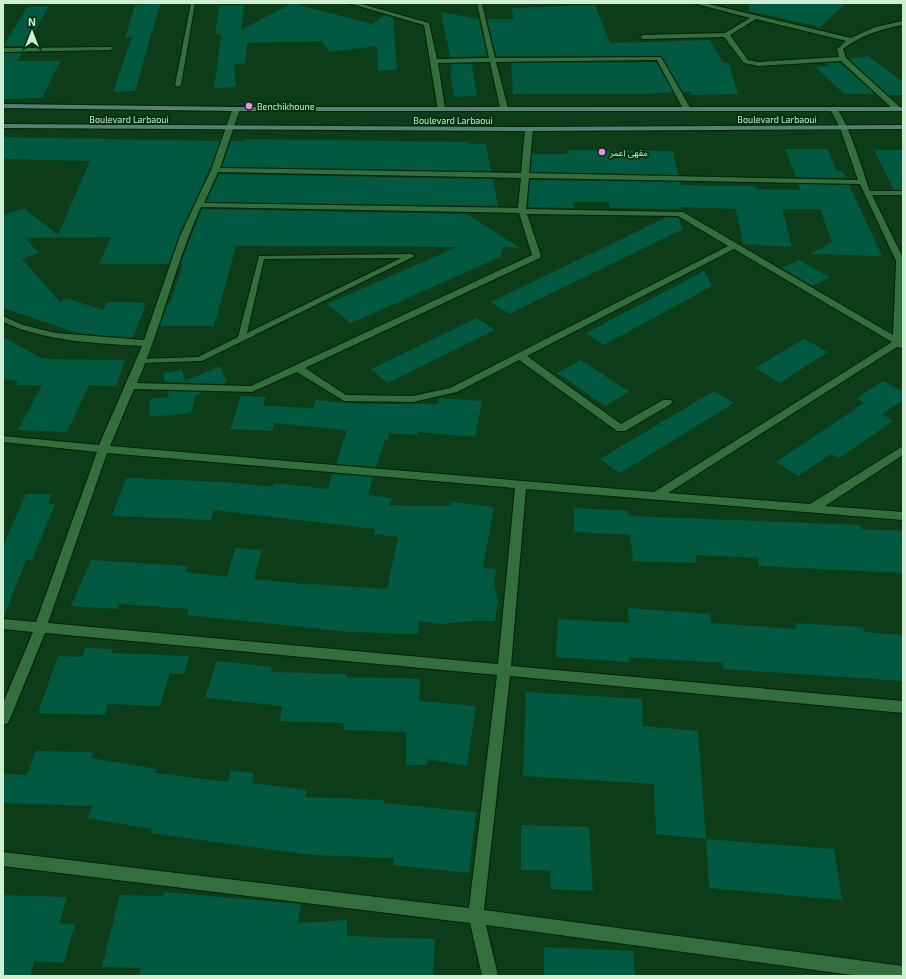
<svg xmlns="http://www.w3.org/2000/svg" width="906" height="979" font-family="'Exo 2','Noto Sans Arabic',sans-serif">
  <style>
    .building { fill: #025941 }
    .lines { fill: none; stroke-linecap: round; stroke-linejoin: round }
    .service-casing { stroke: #022007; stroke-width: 2 }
    .minor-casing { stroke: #022007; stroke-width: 2 }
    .secondary-casing { stroke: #022007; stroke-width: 2 }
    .service { fill: #336e3d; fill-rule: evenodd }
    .minor { fill: #336e3d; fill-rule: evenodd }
    .secondary { fill: #518274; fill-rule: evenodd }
    .poi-dot { fill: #f38af2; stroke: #01310d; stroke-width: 1.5 }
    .labels { text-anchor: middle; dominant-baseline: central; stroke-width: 4; stroke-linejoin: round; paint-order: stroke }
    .far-poi-label { font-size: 9px; fill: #d0eed2; stroke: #01310d; text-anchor: start }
    .far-street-label { font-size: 9px; fill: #d0eed2; stroke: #01310d }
  </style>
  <rect width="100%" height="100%" fill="#0d3c18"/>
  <g class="building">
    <path d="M292 3 372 24 385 15 393 18 397 70 378 71 377 46 329 52 322 41 247 43 245 63 234 65 236 87 214 88 220 44H216L220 42 221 34H215L219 6 244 5 241 30Z"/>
    <path d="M749 3H846L820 27 749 11Z"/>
    <path d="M160 4 135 91 113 92 132 37 125 38 135 5Z"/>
    <path d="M595 5 610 43 710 40 723 63H729L738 94 691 95 690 91 683 92 661 56H496L487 19H514L511 8Z"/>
    <path d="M49 6 26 46H3L27 7Z"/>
    <path d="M441 12 479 19 487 56 450 57Z"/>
    <path d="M3 53H22L17 61H60L42 98 3 99Z"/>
    <path d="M868 56 903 82V95H888L849 59Z"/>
    <path d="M656 62 673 92 644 94H513L511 63Z"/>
    <path d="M826 63H840L875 94H844L815 67 829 66Z"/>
    <path d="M451 64H472L477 96 454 97 450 70H452Z"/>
    <path d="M3 137 220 141 210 169 179 235 169 264H99L111 237 25 238 39 253 22 259 60 302 66 298 103 310 107 302 146 303 133 338 77 333 3 308V214L4 215 24 208 58 235 90 161 3 159Z"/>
    <path d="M245 139 468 142V144H486L491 171 222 167 231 141H245Z"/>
    <path d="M785 149H827L837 171H842L846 178 796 177Z"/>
    <path d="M567 150 673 151 678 175 531 172 532 154H567Z"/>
    <path d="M874 150H903V190H894Z"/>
    <path d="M219 174 493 179 498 206 206 202Z"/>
    <path d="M530 180 680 182 681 185 756 186 757 189 800 190 798 184 849 185 882 256 810 254 832 242 820 209H782L792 247 743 244 736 209 679 207 680 209 610 208 609 202H573L574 208 528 207Z"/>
    <path d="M202 209 467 214 520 248 503 247 500 257 351 323 327 304 457 247 236 246 214 326H160L168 303H170L183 264H180Z"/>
    <path d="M667 217 678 218 683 229 509 314 491 302Z"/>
    <path d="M799 260 815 269 830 277 813 286 782 268Z"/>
    <path d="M704 271 712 286 604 345 586 333Z"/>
    <path d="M477 318 495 330 388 383 371 369Z"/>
    <path d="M3 337 43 359 125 360 116 386 89 385 67 432 18 430 42 385H16L18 381 3 379Z"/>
    <path d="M804 339 828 352 780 383 755 368Z"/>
    <path d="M581 360 629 392 605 406 557 373Z"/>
    <path d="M220 366 227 382 222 384 165 382 163 373 182 370 185 381Z"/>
    <path d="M883 381 903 392V400L882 414 893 421 839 458 831 454 798 476 776 462 864 403 857 398Z"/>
    <path d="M167 391 203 392 195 396 191 413 149 417 150 399 169 397Z"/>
    <path d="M714 391 734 403 620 473 600 459Z"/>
    <path d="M241 396 266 397 263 406 313 408 316 400 359 404H438L439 398 482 401 475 437 418 432 417 435 389 433 388 440H385L376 467 336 464 347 430 274 423 272 431 230 429Z"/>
    <path d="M332 474 373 477 368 495 392 498 389 505 451 506 452 502 494 507 483 568 496 569 494 582 498 601 495 621H470L442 624 419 621 418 634 350 632 187 615 189 609 119 604 117 609 71 606 91 560 187 566 185 572 227 577 235 548 262 550 254 579 314 585V584L387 589 398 537 374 534 375 529 214 510 211 520 112 516 126 478 226 482 272 487 274 483 328 489Z"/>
    <path d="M26 494H51L48 504H55L32 560H26L4 616 3 546Z"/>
    <path d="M574 508 628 511 629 516 860 525 861 529 903 531V573L759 566 758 558 695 555 697 563 633 561 630 535 574 532Z"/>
    <path d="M628 608 710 614 711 623 796 629 795 623 863 627 864 632 903 635V681L723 669V663L629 657V662L556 657 558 619 629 623Z"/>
    <path d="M85 648 113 649 112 653 189 656 184 674 170 673 160 706 108 704 105 715 38 713 58 656 82 657Z"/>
    <path d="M217 661 272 667 271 672 346 674V677L420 679 419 701 476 706 467 766 427 759V765H406V732L343 730 344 723 280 721 282 706 205 698Z"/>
    <path d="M526 692 642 699 643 726 698 731 706 839 656 834 654 784 523 776Z"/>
    <path d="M36 751 93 752 91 758 157 769 155 773 228 782 231 771 254 773 252 783 307 790 305 797 384 800 383 803 476 812 469 873 393 865 394 858 311 855 150 833 152 829 87 818 93 806 3 803V774L27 775Z"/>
    <path d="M521 825 589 827 593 891 551 889 550 871 521 870Z"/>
    <path d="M706 839 834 849 842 900 709 888Z"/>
    <path d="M164 892 301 904 298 923 347 920V936L435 939 433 976H139L141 968 102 967 120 895 163 896Z"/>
    <path d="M3 895 67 897 59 923 75 924 64 963 34 961 30 976H3Z"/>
    <path d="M544 947 633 951 635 976H544Z"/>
  </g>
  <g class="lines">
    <defs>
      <g id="service">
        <path d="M191 3H195L181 85 178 87 175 85Z"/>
        <path d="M112 47 113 48 110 50 3 52V48Z"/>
        <path d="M411 254 415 256 413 257 202 361 142 363 138 361 142 359 198 357 238 337 259 256ZM401 258 247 333 264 259Z"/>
      </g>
      <g id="minor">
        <path d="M348 3H358L429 23 437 59 489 58 477 3 482 4 495 58 661 57 691 109 687 111 683 109 657 60 496 62 508 108 504 110 500 108 490 62 438 63 445 108 438 110 424 25Z"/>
        <path d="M693 3H704L851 38 875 27 903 21V25C881 29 861 35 843 49L846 58 902 109 895 111 841 61 758 66 744 63 724 37 643 39 640 37 643 35 725 33 750 18ZM756 19 846 41 837 49 839 57 758 62 748 60 730 35Z"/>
        <path d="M233 107 240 109 220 168 521 173 525 129 529 127 533 129 529 173 858 180 840 128 830 109 834 107C845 111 865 177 870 191H903V195H872L903 258V348L897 347 668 493 810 504 903 446V455L825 506 903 512V520L526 489 511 666 903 701V713L510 676 484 910 903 966V976H859L486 925 498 976H482L470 923 3 866V852L469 908 497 675 45 633 10 719 8 723 3 725V703L33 632 3 629V619L36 622 97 452 3 442V436L99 445 142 346C95 343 48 342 3 322V316L23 325 56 333 144 340 180 236 211 170ZM218 172 521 178 518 208 204 203ZM529 178 860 184 896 261 893 335 683 212 526 209ZM201 207 519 213 532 255 251 386 137 383C162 326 175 264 201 207ZM527 214 678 216 728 246 450 388 413 396 346 395 305 368 540 258 541 256ZM734 249 892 342 654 492 110 446 134 389 252 392 297 372 344 401 413 402 457 392 519 360 617 431H625L671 404 672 402 671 400H663L621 424 527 356ZM107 453 515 488 498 664 48 623Z"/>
      </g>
      <g id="secondary">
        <path d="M3 104 236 107H903V111H236L3 108Z"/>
        <path d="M3 124 529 127 903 125V129L529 131 3 128Z"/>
      </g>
    </defs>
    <use href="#service" class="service-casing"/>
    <use href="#minor" class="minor-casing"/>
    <use href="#secondary" class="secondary-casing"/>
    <use href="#service" class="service"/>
    <use href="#minor" class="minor"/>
    <use href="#secondary" class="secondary"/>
  </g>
  <g class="poi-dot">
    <circle cx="249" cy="106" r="4"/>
    <circle cx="602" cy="152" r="4"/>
  </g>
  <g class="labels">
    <g class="far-poi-label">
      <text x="257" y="106">Benchikhoune</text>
      <text x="610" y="152">مقهى اعمر</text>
    </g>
    <g class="far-street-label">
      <text x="129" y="119">Boulevard Larbaoui</text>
      <text x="777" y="119">Boulevard Larbaoui</text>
      <text x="453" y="120">Boulevard Larbaoui</text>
    </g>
  </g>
  <rect width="906" height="979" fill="none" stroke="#d0eed2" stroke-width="8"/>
  <g transform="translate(32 32)" stroke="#01310d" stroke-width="3" paint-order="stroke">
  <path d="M0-3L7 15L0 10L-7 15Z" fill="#d0eed2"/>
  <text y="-6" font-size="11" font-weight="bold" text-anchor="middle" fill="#d0eed2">N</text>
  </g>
</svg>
